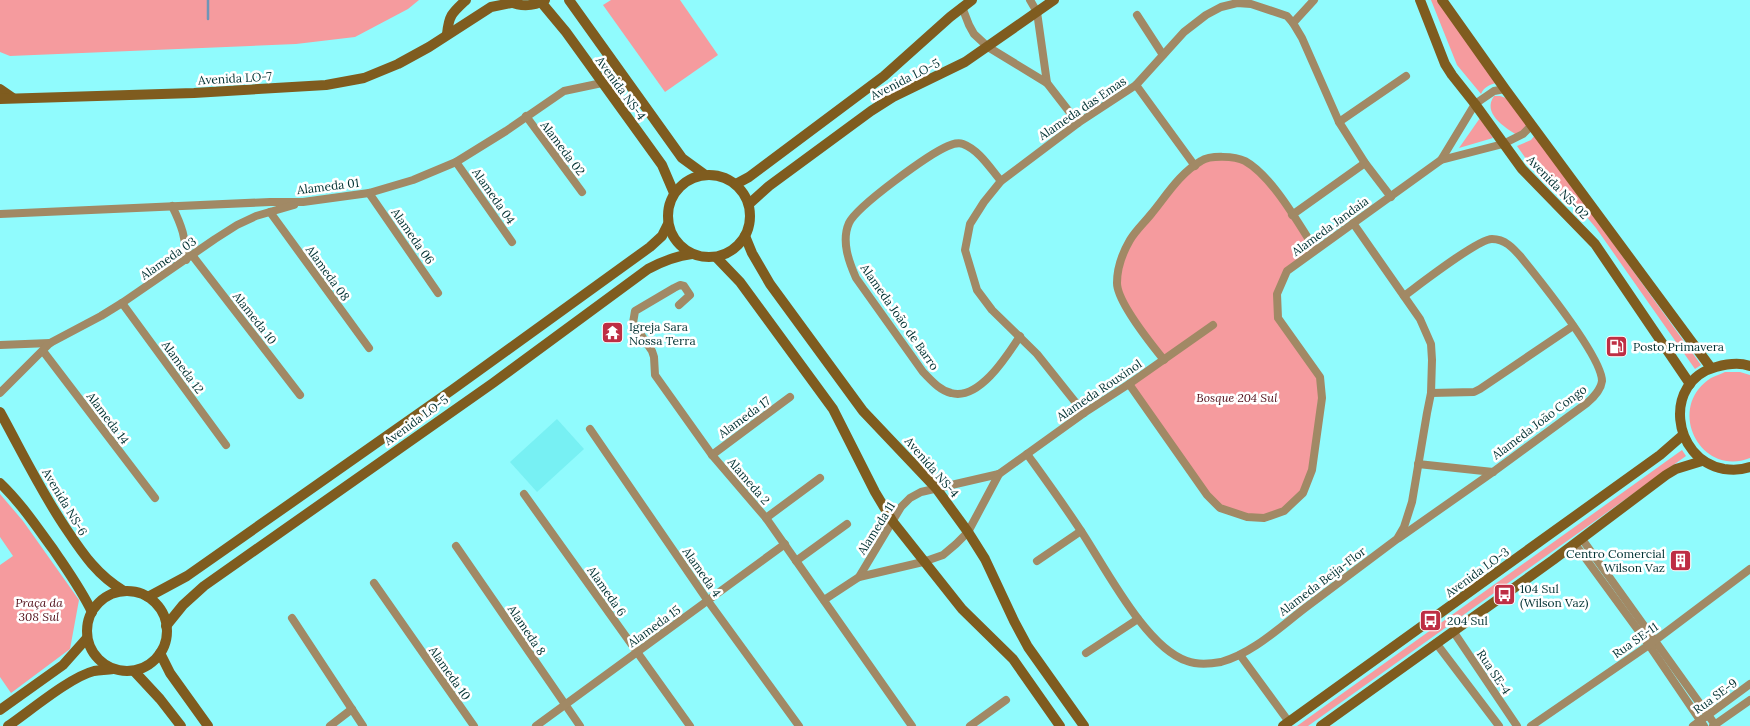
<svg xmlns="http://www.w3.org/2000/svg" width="1750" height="726" font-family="Lora,serif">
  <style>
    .built { fill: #77f0f3 }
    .green { fill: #f59b9e }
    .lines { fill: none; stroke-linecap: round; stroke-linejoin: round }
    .stream { stroke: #6f95b7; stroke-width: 2.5 }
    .street { stroke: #a18965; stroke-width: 8 }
    .secondary { stroke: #7f5c1f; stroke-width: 10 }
    .labels { text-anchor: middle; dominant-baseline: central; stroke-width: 5; stroke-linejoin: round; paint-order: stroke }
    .street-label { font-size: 12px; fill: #003132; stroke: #fff }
    .poi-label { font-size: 12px; fill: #003132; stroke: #fff; text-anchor: start }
    .park-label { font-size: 12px; font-style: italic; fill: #52101a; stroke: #fff }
  </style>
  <rect width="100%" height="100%" fill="#90fbfd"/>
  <path class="built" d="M557 419 584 449 537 492 510 462Z"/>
  <g class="green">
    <path d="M0 0H419L408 9 355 37 296 44 10 56 0 52Z"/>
    <path d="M611 0H680L718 55 665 92 603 5Z"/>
    <path d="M1431 0H1439L1496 83C1489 85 1484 87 1481 94L1457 65Z"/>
    <path d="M1494 96H1500L1506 98 1526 124 1525 131 1517 135C1504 127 1482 113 1494 96Z"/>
    <path d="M1480 118 1493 138 1459 148Z"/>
    <path d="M1535 135 1701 365 1695 369 1596 228 1580 209 1558 193 1536 173 1517 146 1531 140Z"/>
    <path d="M1202 160H1244L1261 174 1315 249 1287 271 1277 294 1278 318 1320 377 1312 470 1303 493 1284 511 1264 518 1220 508 1129 384 1163 360 1146 338 1117 285 1130 239 1182 176Z"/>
    <path d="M1725 372H1740L1750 375V458C1700 478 1665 407 1711 378 1715 376 1721 374 1725 372Z"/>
    <path d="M1682 450 1686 456 1308 726H1297Z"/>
    <path d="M0 494 23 521 79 600 70 649 11 693 0 677V565L13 556 0 537Z"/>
  </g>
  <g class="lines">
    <path class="stream" d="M208 0V19"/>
    <g class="street">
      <path d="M1030 0 1037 12 1047 83"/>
      <path d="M962 7 969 25 974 34 988 47 1047 83 1078 123"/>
      <path d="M1137 15 1163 55"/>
      <path d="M1293 23 1314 0"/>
      <path d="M1136 85 1195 166"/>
      <path d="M526 116 582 192"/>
      <path d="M1339 122 1406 76"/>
      <path d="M1441 160 1475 104 1494 91 1505 89"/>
      <path d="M456 162 512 242"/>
      <path d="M1001 181C990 168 979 150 963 144 958 142 953 144 948 146 929 154 857 206 849 223 841 241 849 262 856 278L923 372C931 380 939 390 951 393 979 401 1007 356 1020 336"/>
      <path d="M369 193 438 293"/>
      <path d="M172 206C181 224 187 240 186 260"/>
      <path d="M270 212 369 348"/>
      <path d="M0 214 270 202H303L369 193 413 180 456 162 506 131 564 91 602 83"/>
      <path d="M1292 215 1365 163"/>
      <path d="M192 255 300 395"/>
      <path d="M122 303 226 445"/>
      <path d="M679 305 690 295 684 286 680 285 674 288 635 311 633 323 652 351 654 357 655 375 712 455 766 518 912 726"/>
      <path d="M0 345 50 343"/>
      <path d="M43 351 155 498"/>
      <path d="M1164 360C1151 344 1117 302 1117 283 1117 268 1123 252 1130 240 1136 230 1145 222 1152 213 1166 196 1180 173 1201 161 1210 155 1235 156 1245 161 1272 176 1298 223 1315 249"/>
      <path d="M1129 384 1207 495 1220 508 1247 517 1264 518 1284 511 1303 493 1312 470 1322 398 1320 377 1278 318 1277 294 1287 271 1441 160 1503 144 1523 134 1532 125"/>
      <path d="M0 393 50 343 101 316 122 303 215 239 237 225 256 216 294 205"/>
      <path d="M1431 393 1474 392 1480 389 1573 326"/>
      <path d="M1084 413 1037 354 992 310 977 290 965 250 970 224 984 202 1001 181 1078 123 1136 85 1184 32 1206 15 1221 7 1237 3 1251 4 1287 16 1293 23 1302 38 1339 122 1365 163 1391 197"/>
      <path d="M590 429 708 601 799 726"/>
      <path d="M1027 454C1045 479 1064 505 1081 531 1105 567 1146 648 1187 661 1197 665 1210 664 1221 662 1254 653 1282 625 1309 605 1338 583 1368 561 1397 539L1404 527 1412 502 1427 413 1431 393 1432 360 1431 344 1420 319 1353 223"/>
      <path d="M712 455 790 397"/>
      <path d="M1418 464 1493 472"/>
      <path d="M524 494 690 726"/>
      <path d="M766 518 820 478"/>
      <path d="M1399 538 1493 472 1587 403C1593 398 1601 389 1602 381 1602 357 1538 278 1521 257 1513 248 1505 239 1492 239 1478 239 1419 285 1404 296"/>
      <path d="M1582 539 1716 726"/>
      <path d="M1575 544 1649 645 1704 726"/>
      <path d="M456 546 580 726"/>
      <path d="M796 561 847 524"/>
      <path d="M1037 561 1081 531"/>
      <path d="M859 577 901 507 910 498 921 492 999 474 1084 413 1129 384 1213 325"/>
      <path d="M374 583 474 726"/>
      <path d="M824 600 859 577 923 562 943 555 956 544 968 532 999 474"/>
      <path d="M292 618 363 726"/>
      <path d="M1453 631 1517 726"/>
      <path d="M1436 643 1499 726"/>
      <path d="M1086 653 1138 619"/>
      <path d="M1240 655 1289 722"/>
      <path d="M330 726 352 709"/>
      <path d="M536 726 785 544"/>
      <path d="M970 726 1006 700"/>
      <path d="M1531 726 1649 645 1750 569"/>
      <path d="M1693 726 1750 684"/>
      <path d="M1713 726 1750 700"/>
    </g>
    <g class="secondary">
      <path d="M507 0C518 7 533 7 545 0"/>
      <path d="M569 0 682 158 704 174"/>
      <path d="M1420 0 1445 64 1452 75 1475 104 1522 169 1595 244 1690 384"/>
      <path d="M1442 0 1505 89 1711 368"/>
      <path d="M541 2 566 32 662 165 674 193"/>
      <path d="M447 34C449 15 452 13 466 0"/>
      <path d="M0 89 13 98"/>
      <path d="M0 99 194 93 326 85 364 78 398 64 429 47 491 7 511 3"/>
      <circle cx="709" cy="216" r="41"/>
      <path d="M736 184 749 177 884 76 950 17 972 0"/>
      <path d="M749 204 769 186 871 111 893 97 965 62 1054 0"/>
      <path d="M745 236 752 253 770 284 863 411 936 488 968 532 985 559 1014 621 1028 647 1084 726"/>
      <path d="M716 257 740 282 833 409 875 492 893 522 962 609 1013 659 1060 726"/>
      <path d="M1750 366C1739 362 1727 364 1716 367 1663 381 1671 459 1724 469 1732 470 1742 470 1750 467"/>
      <path d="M0 412C22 452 41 492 67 530 83 554 98 576 124 591"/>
      <path d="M0 483C21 503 36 526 53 549 67 570 81 589 92 612"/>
      <circle cx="127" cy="631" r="40"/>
      <path d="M148 597 187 576 452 390 650 247 662 236 668 224"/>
      <path d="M166 626 183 605 204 586 493 383 648 269C663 261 675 256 692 254"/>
      <path d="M160 653 170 673 208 726"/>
      <path d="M134 671 160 699 181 726"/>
      <path d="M0 710 63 665 87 638"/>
      <path d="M8 726C30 711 70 677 94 671 100 670 107 670 113 669"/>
      <path d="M1283 726 1660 455 1683 435"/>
      <path d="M1321 726 1553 560 1666 475 1676 469 1702 461"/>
    </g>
  </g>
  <defs>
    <symbol id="temple-square" viewBox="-11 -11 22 22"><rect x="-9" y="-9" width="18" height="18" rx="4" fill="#be2e44" stroke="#fff"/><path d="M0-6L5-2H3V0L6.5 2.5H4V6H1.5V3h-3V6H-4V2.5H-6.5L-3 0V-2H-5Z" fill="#fff"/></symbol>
    <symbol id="fuel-square" viewBox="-11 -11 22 22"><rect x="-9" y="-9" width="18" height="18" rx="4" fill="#be2e44" stroke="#fff"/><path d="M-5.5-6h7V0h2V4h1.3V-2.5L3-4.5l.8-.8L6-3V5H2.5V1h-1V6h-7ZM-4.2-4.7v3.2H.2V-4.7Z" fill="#fff"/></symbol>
    <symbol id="building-square" viewBox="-11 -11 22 22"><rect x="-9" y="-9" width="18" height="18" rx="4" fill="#be2e44" stroke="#fff"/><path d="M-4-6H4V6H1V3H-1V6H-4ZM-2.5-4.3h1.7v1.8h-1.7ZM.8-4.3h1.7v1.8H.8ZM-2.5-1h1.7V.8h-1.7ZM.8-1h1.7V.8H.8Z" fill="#fff"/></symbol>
    <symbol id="bus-square" viewBox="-11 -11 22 22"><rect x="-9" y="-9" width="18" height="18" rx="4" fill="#be2e44" stroke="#fff"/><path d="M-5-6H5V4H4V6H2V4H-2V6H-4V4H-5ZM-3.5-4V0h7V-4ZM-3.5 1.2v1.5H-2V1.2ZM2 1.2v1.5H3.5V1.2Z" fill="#fff"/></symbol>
  </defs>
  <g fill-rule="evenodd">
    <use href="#temple-square" x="600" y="320" width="25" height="25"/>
    <use href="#fuel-square" x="1604" y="334" width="25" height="25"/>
    <use href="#building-square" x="1668" y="548" width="25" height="25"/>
    <use href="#bus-square" x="1492" y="582" width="25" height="25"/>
    <use href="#bus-square" x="1418" y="608" width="25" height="25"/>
  </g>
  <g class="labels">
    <g class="street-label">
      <text transform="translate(235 78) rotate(-3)">Avenida LO-7</text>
      <text transform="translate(905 79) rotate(-27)">Avenida LO-5</text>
      <text transform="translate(621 88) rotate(54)">Avenida NS-4</text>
      <text transform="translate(1082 108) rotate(-34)">Alameda das Emas</text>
      <text transform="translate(563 148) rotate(53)">Alameda 02</text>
      <text transform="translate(328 186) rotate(-7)">Alameda 01</text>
      <text transform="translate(1558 187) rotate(46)">Avenida NS-02</text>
      <text transform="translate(494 196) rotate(55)">Alameda 04</text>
      <text transform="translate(1330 226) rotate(-36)">Alameda Jandaia</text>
      <text transform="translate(413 236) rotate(55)">Alameda 06</text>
      <text transform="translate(168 258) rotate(-35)">Alameda 03</text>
      <text transform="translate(328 273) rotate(54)">Alameda 08</text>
      <text transform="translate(900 317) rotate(55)">Alameda João de Barro</text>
      <text transform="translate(255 318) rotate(52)">Alameda 10</text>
      <text transform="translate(183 367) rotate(54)">Alameda 12</text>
      <text transform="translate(1099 390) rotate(-34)">Alameda Rouxinol</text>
      <text transform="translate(744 417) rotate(-36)">Alameda 17</text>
      <text transform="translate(108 418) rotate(53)">Alameda 14</text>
      <text transform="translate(416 420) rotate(-36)">Avenida LO-5</text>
      <text transform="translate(1539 422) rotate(-37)">Alameda João Congo</text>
      <text transform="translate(932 467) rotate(49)">Avenida NS-4</text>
      <text transform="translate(749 481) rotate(49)">Alameda 2</text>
      <text transform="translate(65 502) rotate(59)">Avenida NS-6</text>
      <text transform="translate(876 528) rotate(-58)">Alameda 11</text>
      <text transform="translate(702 572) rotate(55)">Alameda 4</text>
      <text transform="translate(1477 572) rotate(-36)">Avenida LO-3</text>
      <text transform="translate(1322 581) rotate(-37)">Alameda Beija-Flor</text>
      <text transform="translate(607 591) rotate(55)">Alameda 6</text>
      <text transform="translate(654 626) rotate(-36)">Alameda 15</text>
      <text transform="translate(527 630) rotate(56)">Alameda 8</text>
      <text transform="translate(1635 640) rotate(-35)">Rua SE-11</text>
      <text transform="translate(1494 672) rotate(56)">Rua SE-4</text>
      <text transform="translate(450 673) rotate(55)">Alameda 10</text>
      <text transform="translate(1715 696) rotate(-36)">Rua SE-9</text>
    </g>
    <g class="poi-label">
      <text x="629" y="326">Igreja Sara<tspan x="629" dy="14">Nossa Terra</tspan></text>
      <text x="1633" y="346">Posto Primavera</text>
      <text x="1665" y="553" text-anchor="end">Centro Comercial<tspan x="1665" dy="14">Wilson Vaz</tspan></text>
      <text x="1520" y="588">104 Sul<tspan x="1520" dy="14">(Wilson Vaz)</tspan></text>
      <text x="1447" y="620">204 Sul</text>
    </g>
    <g class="park-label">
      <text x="1237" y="397">Bosque 204 Sul</text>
      <text x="39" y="602">Praça da<tspan x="39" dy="14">308 Sul</tspan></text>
    </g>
  </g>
</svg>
